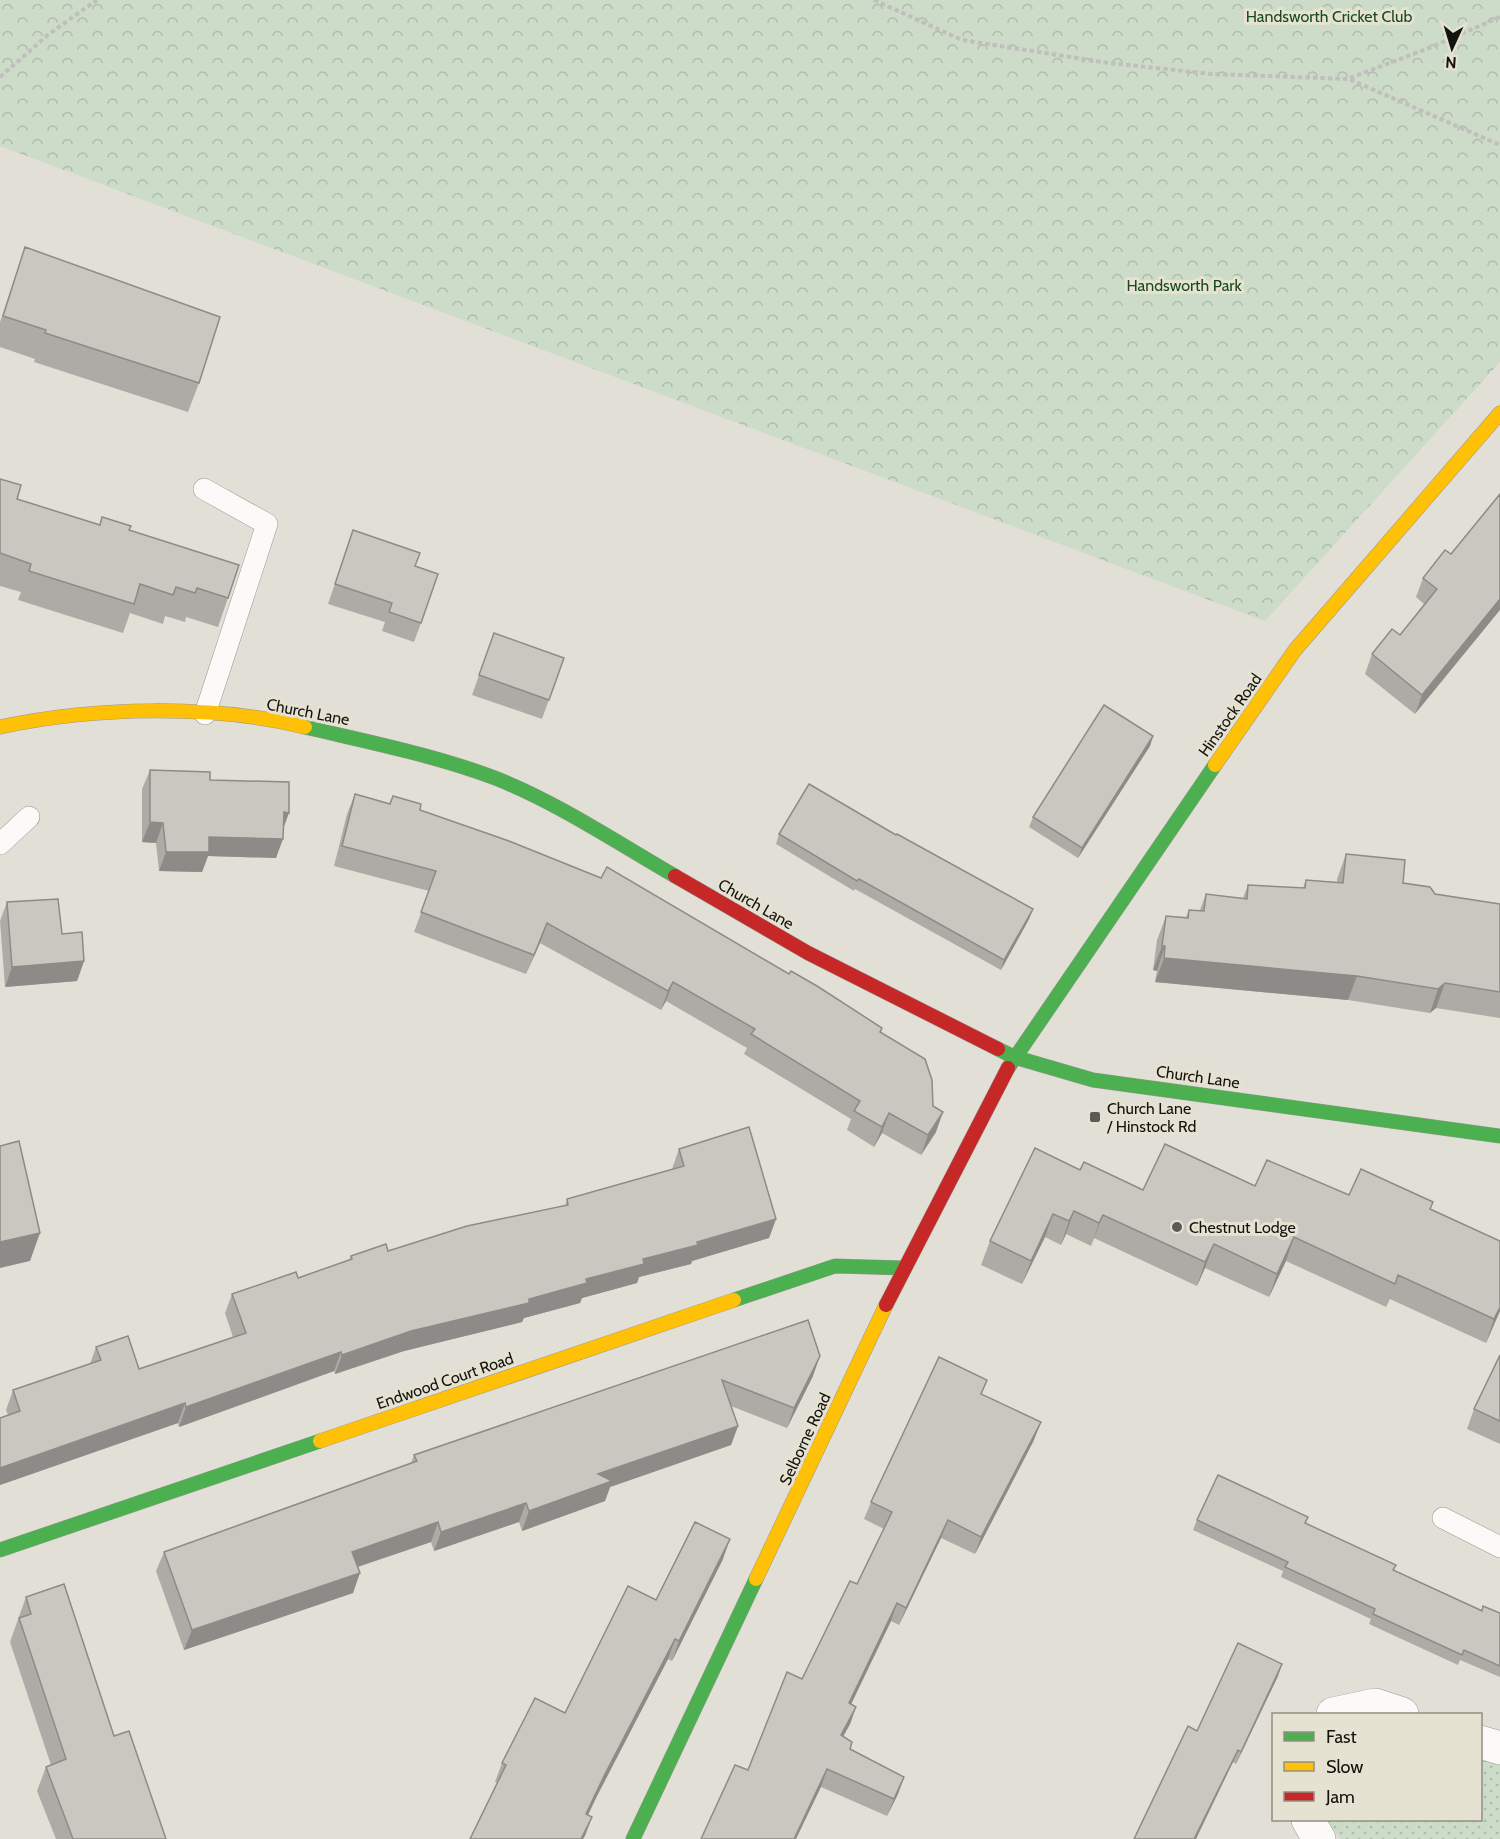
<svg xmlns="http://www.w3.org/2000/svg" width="1500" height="1839" font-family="Cabin,sans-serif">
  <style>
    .grass { fill: url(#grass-dots) }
    .park { fill: url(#park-crowns) }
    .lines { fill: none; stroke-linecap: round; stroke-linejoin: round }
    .lane-casing { stroke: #9b9993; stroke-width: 22 }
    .street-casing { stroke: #9b9993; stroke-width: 34 }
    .fast-casing { stroke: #9b9993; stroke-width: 15 }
    .slow-casing { stroke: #9b9993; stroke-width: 15 }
    .jam-casing { stroke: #9b9993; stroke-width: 15 }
    .path { stroke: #c0bfbd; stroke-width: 4; stroke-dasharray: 4.5 3; stroke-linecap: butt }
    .lane { stroke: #fbfaf9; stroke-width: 21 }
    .street { stroke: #fbfaf9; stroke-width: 33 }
    .fast { stroke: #4caf50; stroke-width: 14 }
    .slow { stroke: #ffc107; stroke-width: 14 }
    .jam { stroke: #c62828; stroke-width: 14 }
    .wall { fill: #aeaba6 }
    .shaded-wall { fill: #8d8b87 }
    .building { fill: #cac7c1; stroke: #8d8b87; stroke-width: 1.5 }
    .poi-dot { fill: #5b5a54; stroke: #e6e2d2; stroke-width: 2 }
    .labels { text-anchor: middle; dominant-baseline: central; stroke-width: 6; stroke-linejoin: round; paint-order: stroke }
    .park-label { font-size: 16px; fill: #164c1d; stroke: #e6e2d2 }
    .street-label { font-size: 16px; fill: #13120d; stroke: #e6e2d2 }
    .poi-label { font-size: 16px; fill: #13120d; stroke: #e6e2d2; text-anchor: start }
  </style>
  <defs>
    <pattern id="grass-dots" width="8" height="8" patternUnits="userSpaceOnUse" patternTransform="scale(1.5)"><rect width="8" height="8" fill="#ccdcc8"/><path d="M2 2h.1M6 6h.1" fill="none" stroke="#aebcab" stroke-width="1.8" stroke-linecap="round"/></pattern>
    <pattern id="park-crowns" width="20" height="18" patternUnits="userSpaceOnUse" patternTransform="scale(1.5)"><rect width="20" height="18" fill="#ccdcc8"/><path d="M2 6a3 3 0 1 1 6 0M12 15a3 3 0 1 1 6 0" fill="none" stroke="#aebcab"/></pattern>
  </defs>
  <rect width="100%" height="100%" fill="#e2dfd7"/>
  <path class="grass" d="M1481 1759 1500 1765V1839H1341L1325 1820H1480Z"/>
  <path class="park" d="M0 0H1500V362L1265 621 0 146Z"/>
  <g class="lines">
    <defs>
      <g id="lane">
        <path d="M204 489 267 524 205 714"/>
        <path d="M0 844 29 817"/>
        <path d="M1443 1518 1500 1547"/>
      </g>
      <g id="street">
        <path d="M1333 1714 1375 1705 1402 1714"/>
        <path d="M1480 1742 1500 1748"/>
        <path d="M1308 1820 1319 1839"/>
      </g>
      <g id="fast">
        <path d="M305 727C368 742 434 755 495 778 558 803 616 842 675 876"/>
        <path d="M998 1049 1014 1057 1093 1080 1500 1136"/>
        <path d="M1008 1068 1215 765"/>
        <path d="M734 1300 835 1266 904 1268"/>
        <path d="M0 1550 320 1441"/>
        <path d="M633 1839 756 1579"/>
      </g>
      <g id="slow">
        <path d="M0 727C93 707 212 704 305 727"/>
        <path d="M1215 765 1295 650 1500 413"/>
        <path d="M320 1441 734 1300"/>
        <path d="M756 1579 886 1305"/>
      </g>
      <g id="jam">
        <path d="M675 876 808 953 998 1049"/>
        <path d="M886 1305 1008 1068"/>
      </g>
    </defs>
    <use href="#lane" class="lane-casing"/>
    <use href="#street" class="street-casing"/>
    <use href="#fast" class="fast-casing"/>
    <use href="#slow" class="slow-casing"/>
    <use href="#jam" class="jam-casing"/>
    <g class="path">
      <path d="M874 0 962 40 1109 63 1212 74 1349 79 1500 145"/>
      <path d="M0 77 49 34 97 0"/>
      <path d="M1350 78 1429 48 1500 17"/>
    </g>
    <use href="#lane" class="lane"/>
    <use href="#street" class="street"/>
    <use href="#fast" class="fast"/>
    <use href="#slow" class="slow"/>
    <use href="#jam" class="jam"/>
  </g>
  <g class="wall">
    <path d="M25 247 199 383 188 412 34 362 35 359 0 347V322Z"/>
    <path d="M0 479 17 499 99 525 129 530 228 598 218 627 186 617 185 622 165 616 163 624 130 613 123 633 18 600 21 592 0 586Z"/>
    <path d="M1500 494 1415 714 1365 674 1372 654 1400 635 1424 604 1416 597 1423 578 1451 554Z"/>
    <path d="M353 530 415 566 421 623 414 642 382 631 385 622 328 604Z"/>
    <path d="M494 633 564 658 542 719 472 695Z"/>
    <path d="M1153 736 1150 746 1078 858 1029 827 1033 817Z"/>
    <path d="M150 770 210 780 283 827 276 858 208 856 202 872 159 871 156 843 142 842V789Z"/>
    <path d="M355 794 390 804 420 810 882 1028 881 1033 933 1106 936 1132 921 1155 882 1133 874 1147 847 1130 851 1119 744 1054 747 1048 666 1001 661 1010 540 943 526 974 414 932 429 891 334 866 347 814Z"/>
    <path d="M779 834 896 835 1033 909 1029 919 1001 970 855 889 854 891 776 844Z"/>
    <path d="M1346 854 1403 883 1435 894 1500 904V1018L1436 1008 1430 1013 1348 1000 1155 982 1157 971 1153 970 1157 940 1166 916 1186 917 1189 910H1200L1206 894 1243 898 1248 885 1303 888 1306 880 1337 882V879Z"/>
    <path d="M7 902 62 934 84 961 77 981 5 987 0 921Z"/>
    <path d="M679 1149 776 1219 769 1238 692 1261 691 1264 639 1277 637 1283 582 1298 580 1303 524 1318 522 1322 404 1351 335 1374 334 1371 179 1427 178 1423 0 1485V1418L8 1415 6 1410 13 1390 90 1364 96 1347 139 1369 233 1337 225 1313 232 1294 298 1278 349 1260 351 1256 388 1251 565 1206 567 1199 672 1169Z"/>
    <path d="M1080 1170 1143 1190 1255 1186 1433 1202 1430 1209 1500 1241V1311L1486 1343 1390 1299 1386 1307 1286 1261 1269 1297 1205 1268 1197 1286 1094 1238 1091 1246 1066 1234 1061 1245 1045 1237 1022 1284 981 1265 990 1241Z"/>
    <path d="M808 1320 813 1376 787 1428 731 1406 738 1426 731 1445 610 1487 605 1501 522 1531 519 1522 434 1551 431 1542 358 1567 353 1593 184 1650 156 1571 164 1552 411 1463 414 1455Z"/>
    <path d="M1500 1355V1444L1467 1429 1474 1409Z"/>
    <path d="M982 1395 1034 1440 975 1554 941 1538 899 1625 891 1621 851 1704 856 1707 850 1724 843 1737 850 1749 904 1777 898 1794 887 1816 821 1787 748 1770 857 1584 884 1529 864 1519 871 1502Z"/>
    <path d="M1308 1517 1306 1523 1394 1570 1482 1610 1483 1606 1500 1613V1677L1460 1660 1458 1665 1369 1624 1371 1619 1281 1577 1283 1571 1193 1530 1197 1520Z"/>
    <path d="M723 1559 672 1661 668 1659 598 1794 495 1782 502 1763 565 1713 656 1600Z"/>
    <path d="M26 1597 114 1736 166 1839H56L37 1791 46 1767 51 1765 10 1642Z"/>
    <path d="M1278 1676 1236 1764 1233 1762 1197 1731Z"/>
  </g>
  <g class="shaded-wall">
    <path d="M1500 599V610L1415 714 1422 695Z"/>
    <path d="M1153 736 1150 746 1078 858 1082 848Z"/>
    <path d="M284 812 289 813 282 832Z"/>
    <path d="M150 822 163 823 156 843 142 842Z"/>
    <path d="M209 837 283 839 276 858 208 856 202 872 159 871 166 852Z"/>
    <path d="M1033 909 1029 919 1001 970 1004 960Z"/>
    <path d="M547 923 540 943 526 974 534 955Z"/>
    <path d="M1162 946H1165L1157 971 1153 970Z"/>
    <path d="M1164 958 1357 976 1348 1000 1155 982Z"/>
    <path d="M84 961 77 981 5 987 12 967Z"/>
    <path d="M673 982 666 1001 661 1010 668 991Z"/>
    <path d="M1445 983 1436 1008 1430 1013 1438 989Z"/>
    <path d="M943 1112 936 1132 921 1155 928 1135Z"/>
    <path d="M889 1113 882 1133 874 1147 882 1127Z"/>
    <path d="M1074 1211 1066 1234 1061 1245 1069 1221Z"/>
    <path d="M1053 1214 1045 1237 1022 1284 1031 1261Z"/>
    <path d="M1103 1215 1094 1238 1091 1246 1099 1223Z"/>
    <path d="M776 1219 769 1238 692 1261 691 1264 639 1277 637 1283 582 1298 580 1303 524 1318 522 1322 404 1351 335 1374 342 1355 411 1331 529 1299 643 1259Z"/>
    <path d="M40 1233 30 1261 0 1268V1242Z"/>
    <path d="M1294 1237 1286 1261 1269 1297 1277 1274Z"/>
    <path d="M1214 1244 1205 1268 1197 1286 1205 1262Z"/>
    <path d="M1500 1307V1311L1486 1343 1494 1319Z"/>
    <path d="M341 1352 334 1371 179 1427 186 1407Z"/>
    <path d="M820 1356 813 1376 787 1428 794 1408Z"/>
    <path d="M185 1403 178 1423 0 1485V1468Z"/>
    <path d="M1041 1422 1034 1440 975 1554 981 1537Z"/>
    <path d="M738 1426 731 1445 610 1487 605 1501 522 1531 529 1511 598 1474Z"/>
    <path d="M526 1503 519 1522 434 1551 441 1532Z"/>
    <path d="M948 1520 941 1538 899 1625 906 1608Z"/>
    <path d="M438 1522 431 1542 345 1571 352 1552Z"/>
    <path d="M730 1539 723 1559 672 1661 679 1641Z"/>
    <path d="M360 1573 353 1593 184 1650 192 1630Z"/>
    <path d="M897 1603 891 1621 843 1721 849 1703Z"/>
    <path d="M675 1639 668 1659 598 1794 579 1834 586 1814 605 1774Z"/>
    <path d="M1282 1664 1278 1676 1236 1764 1241 1752Z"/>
    <path d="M856 1707 850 1724 834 1753 841 1735Z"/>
    <path d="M1238 1750 1233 1762 1196 1839H1194Z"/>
    <path d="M827 1769 821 1787 796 1839H794Z"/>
    <path d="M904 1777 898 1794 887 1816 894 1799Z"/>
    <path d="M592 1817 585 1836 583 1839H581Z"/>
  </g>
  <g class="building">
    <path d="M25 247 220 317 199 383 45 333 46 330 3 316Z"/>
    <path d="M0 479 21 485 17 499 100 525 102 517 131 526 129 530 239 565 228 598 197 588 195 593 176 587 173 595 140 584 134 604 29 571 31 564 0 553Z"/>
    <path d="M1500 494V599L1422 695 1372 654 1392 629 1400 635 1437 589 1423 578 1445 550 1451 554Z"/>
    <path d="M353 530 420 553 415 566 438 574 421 623 389 612 392 603 335 584Z"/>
    <path d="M494 633 564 658 549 700 479 675Z"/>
    <path d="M1104 705 1153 736 1082 848 1033 817Z"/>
    <path d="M150 770 210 772V780L289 782V813L284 812 283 839 209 837V852H166L163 823 150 822Z"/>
    <path d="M809 784 896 835 897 834 1033 909 1004 960 859 879 857 881 779 834Z"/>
    <path d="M355 794 390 804 393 796 421 804 420 810 509 841 601 878 607 867 789 974 791 971 817 986 882 1028 880 1032 925 1059 932 1080 933 1106 943 1112 928 1135 889 1113 882 1127 854 1111 860 1101 751 1034 755 1029 673 982 668 991 547 923 534 955 421 912 436 871 342 846Z"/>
    <path d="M1346 854 1405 860 1403 883 1430 887 1435 894 1500 904V992L1445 983 1438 989 1357 976 1164 958 1165 946H1162L1166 916 1188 918 1189 910 1204 911 1206 894 1247 899 1248 885 1305 888 1306 880 1343 883Z"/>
    <path d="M58 899 62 934 82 932 84 961 12 967 7 902Z"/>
    <path d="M749 1127 776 1219 697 1242 698 1245 643 1259 644 1264 586 1279 587 1283 529 1299V1303L411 1331 342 1355 341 1352 186 1407 185 1403 0 1468V1418L20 1411 13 1390 101 1360 96 1347 128 1336 139 1369 246 1333 232 1294 296 1272 298 1278 352 1259 351 1256 386 1244 388 1251 467 1226 568 1205 567 1199 684 1166 679 1149Z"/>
    <path d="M19 1141 40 1233 0 1242V1146Z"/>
    <path d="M1165 1144 1255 1186 1267 1160 1349 1195 1361 1169 1433 1202 1430 1209 1500 1241V1307L1494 1319 1398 1275 1395 1284 1294 1237 1277 1274 1214 1244 1205 1262 1103 1215 1099 1223 1074 1211 1069 1221 1053 1214 1031 1261 990 1241 1035 1148 1080 1170 1084 1162 1143 1190Z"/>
    <path d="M808 1320 820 1356 794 1408 722 1380 738 1426 598 1474 612 1481 529 1511 526 1503 441 1532 438 1522 352 1552 360 1573 192 1630 164 1552 417 1461 414 1455Z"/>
    <path d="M1500 1355V1421L1474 1409Z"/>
    <path d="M939 1357 987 1380 981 1394 1041 1422 981 1537 948 1520 906 1608 897 1603 849 1703 856 1707 841 1735 852 1742 850 1749 904 1777 894 1799 827 1769 794 1839H701L735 1765 748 1770 787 1672 802 1679 850 1581 857 1584 892 1512 871 1502Z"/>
    <path d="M1218 1475 1308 1517 1305 1523 1396 1565 1393 1570 1482 1611 1483 1606 1500 1613V1666L1464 1650 1462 1655 1373 1614 1375 1609 1285 1567 1288 1562 1197 1520Z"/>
    <path d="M695 1522 730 1539 679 1641 675 1639 605 1774 586 1814 592 1817 581 1839H470L506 1765 502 1763 535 1698 565 1713 628 1586 656 1600Z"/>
    <path d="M64 1584 114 1736 129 1731 166 1839H73L46 1767 66 1759 19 1618 31 1614 26 1597Z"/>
    <path d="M1238 1643 1282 1664 1241 1752 1238 1750 1194 1839H1134L1188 1726 1197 1731Z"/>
  </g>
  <g class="poi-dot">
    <rect x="1089" y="1111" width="12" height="12" rx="3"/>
    <circle cx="1177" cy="1227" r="6"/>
  </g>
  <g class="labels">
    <g class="park-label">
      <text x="1329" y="16">Handsworth Cricket Club</text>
      <text x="1184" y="285">Handsworth Park</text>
    </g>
    <g class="street-label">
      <text transform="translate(308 712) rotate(11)">Church Lane</text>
      <text transform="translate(1230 715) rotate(-55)">Hinstock Road</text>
      <text transform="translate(756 904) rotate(30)">Church Lane</text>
      <text transform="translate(1198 1077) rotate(8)">Church Lane</text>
      <text transform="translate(445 1381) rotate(-19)">Endwood Court Road</text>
      <text transform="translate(805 1439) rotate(-65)">Selborne Road</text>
    </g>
    <g class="poi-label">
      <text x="1107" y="1108">Church Lane<tspan x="1107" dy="18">/ Hinstock Rd</tspan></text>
      <text x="1189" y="1227">Chestnut Lodge</text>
    </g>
  </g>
  <rect x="1272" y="1713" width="210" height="108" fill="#e6e2d2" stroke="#928f83" stroke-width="1.5"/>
  <rect x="1284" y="1732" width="30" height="9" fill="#4caf50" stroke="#928f83" stroke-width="1.5"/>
  <text x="1326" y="1743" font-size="18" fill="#13120d">Fast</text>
  <rect x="1284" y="1762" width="30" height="9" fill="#ffc107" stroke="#928f83" stroke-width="1.5"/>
  <text x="1326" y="1773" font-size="18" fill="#13120d">Slow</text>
  <rect x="1284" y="1792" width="30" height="9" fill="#c62828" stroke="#928f83" stroke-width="1.5"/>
  <text x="1326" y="1803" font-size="18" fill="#13120d">Jam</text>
  <g transform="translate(1452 48) rotate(184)" stroke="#e6e2d2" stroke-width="4.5" paint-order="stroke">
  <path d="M0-4.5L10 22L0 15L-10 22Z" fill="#13120d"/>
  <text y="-9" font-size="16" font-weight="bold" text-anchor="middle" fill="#13120d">N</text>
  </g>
</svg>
